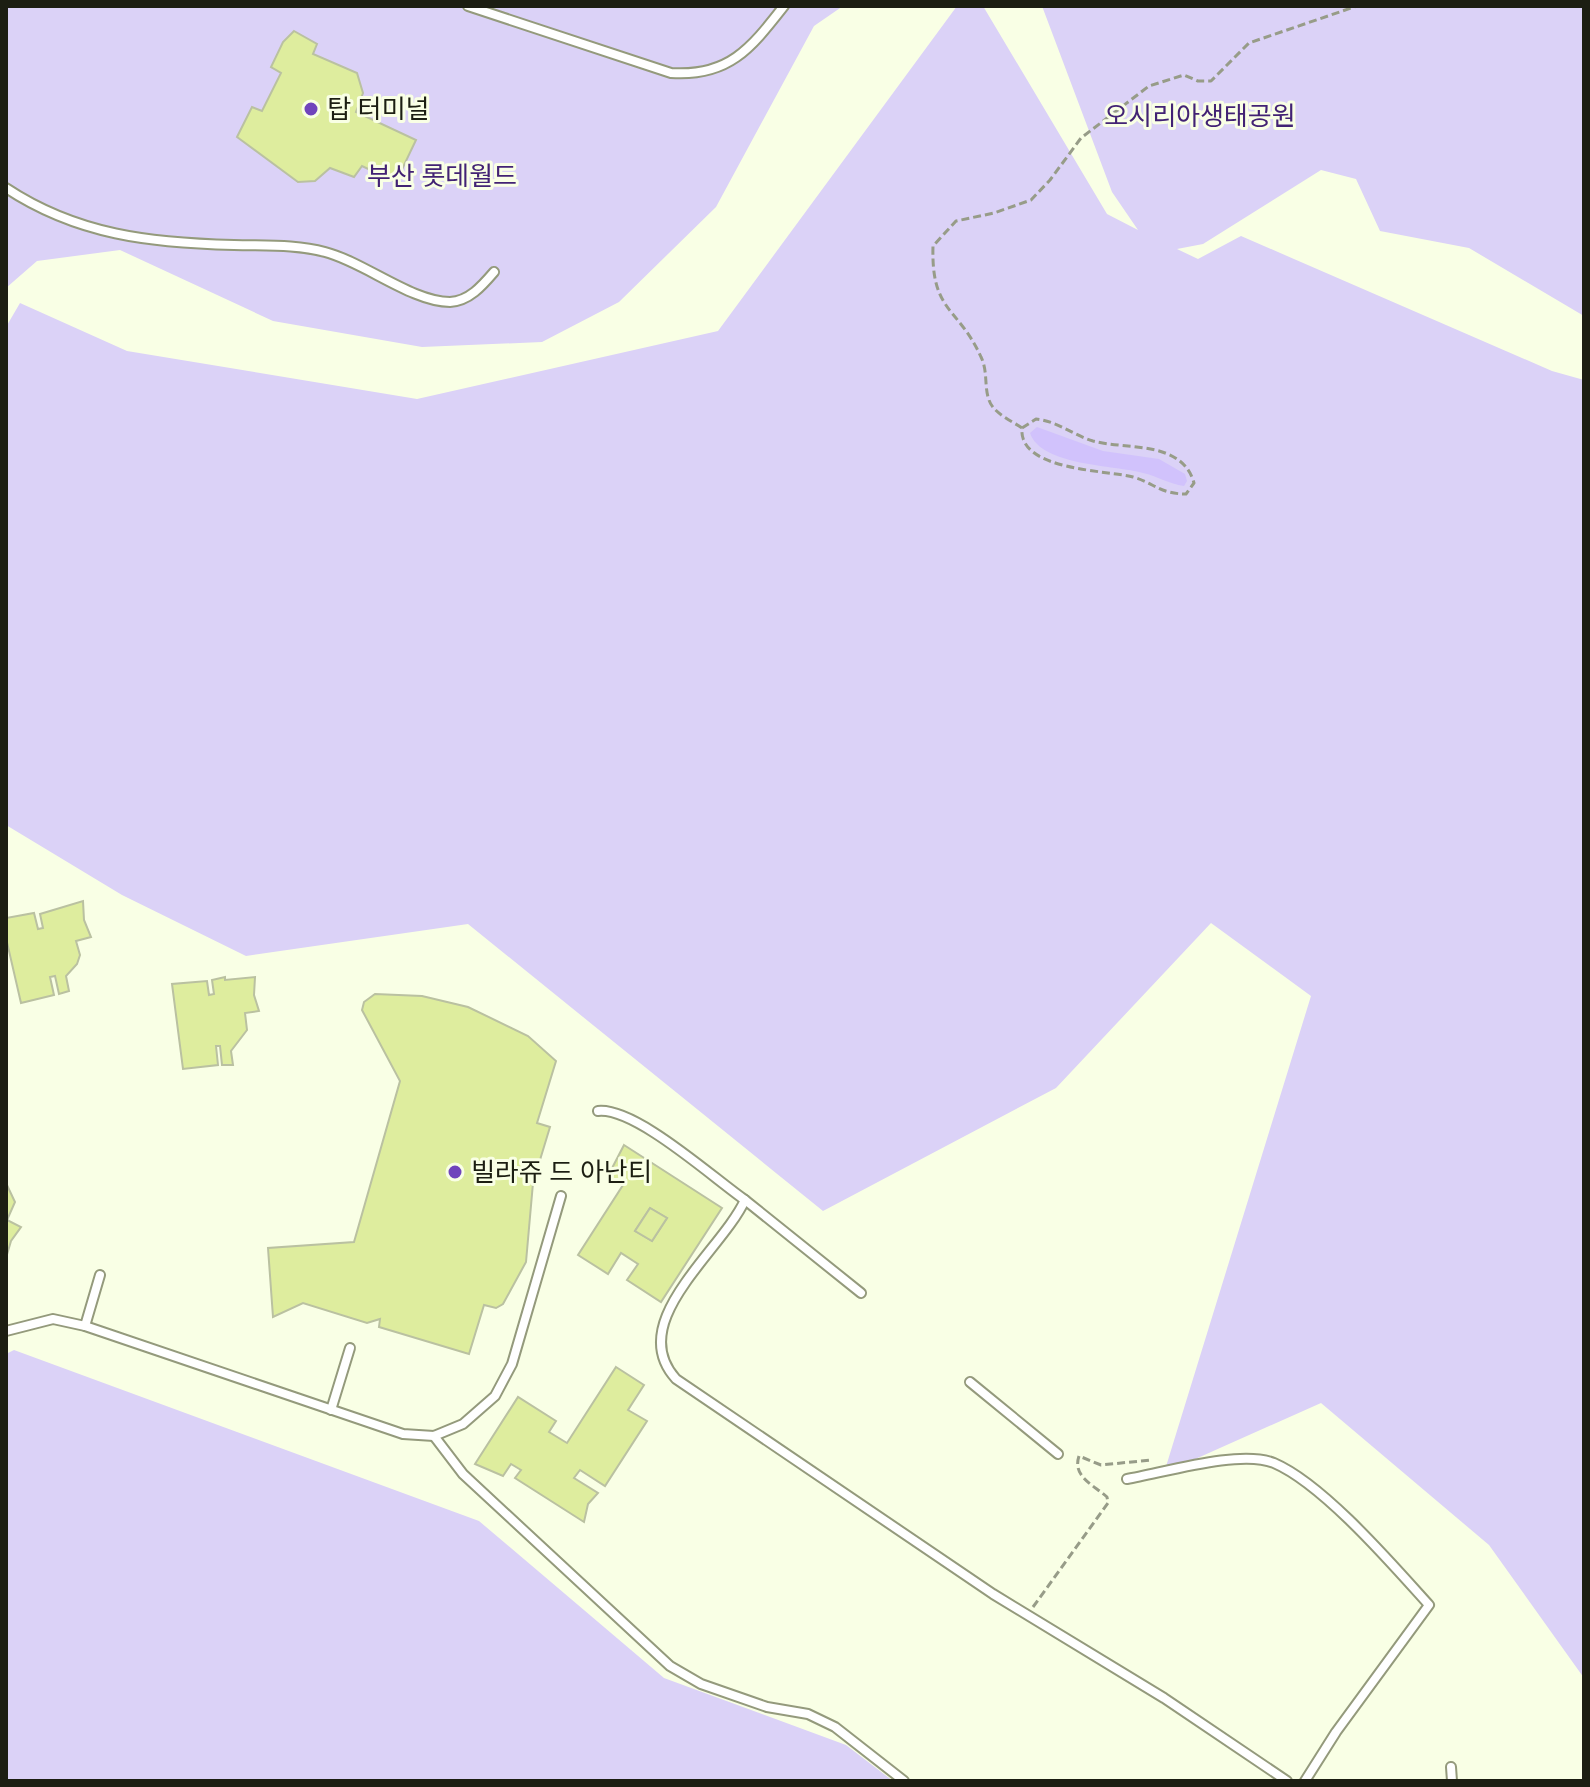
<svg xmlns="http://www.w3.org/2000/svg" width="1590" height="1787" font-family="'Space Grotesk','Noto Sans KR',sans-serif">
  <style>
    .green { fill: #dbd2f7 }
    .water { fill: #d1c2fc }
    .building { fill: #deed9e; stroke: #bac1a1; stroke-width: 2; fill-rule: evenodd }
    .lines { fill: none; stroke-linecap: round; stroke-linejoin: round }
    .lane-casing { stroke: #949a7c; stroke-width: 12 }
    .path { stroke: #979c88; stroke-width: 3; stroke-dasharray: 8 4; stroke-linecap: butt }
    .lane { stroke: #fff; stroke-width: 8 }
    .poi-dot { fill: #7044bc; stroke: #f9ffe5; stroke-width: 3 }
    .labels { text-anchor: middle; dominant-baseline: central; stroke-width: 6; stroke-linejoin: round; paint-order: stroke }
    .poi-label { font-size: 26px; fill: #1c1e12; stroke: #f9ffe5; text-anchor: start }
    .park-label { font-size: 26px; fill: #422274; stroke: #f9ffe5 }
  </style>
  <rect width="100%" height="100%" fill="#f9ffe5"/>
  <g class="green">
    <path d="M6 6H843L814 26 716 207 619 302 542 342 422 347 273 321 120 250 37 261 6 288Z"/>
    <path d="M957 6H983L1107 214 1138 230 1112 192 1042 6H1584V316L1469 248 1380 231 1356 179 1321 170 1203 244 1177 249 1198 259 1241 236 1552 371 1584 380V1678L1489 1545 1321 1403 1164 1473 1311 996 1211 923 1056 1088 823 1211 468 924 246 956 122 895 6 825V327L20 303 127 351 417 399 718 331Z"/>
    <path d="M14 1350 479 1521 664 1678 846 1745 893 1781H6V1354Z"/>
  </g>
  <path class="water" d="M1037 427 1103 451 1159 459 1185 474 1187 481 1184 486C1169 484 1157 476 1143 473 1115 465 1041 466 1030 433Z"/>
  <g class="building">
    <path d="M294 31 317 44 313 54 357 73 363 93 356 112 416 140 396 182 362 166 354 177 330 168 315 181 298 182 237 137 252 107 262 111 281 73 271 67 283 42Z"/>
    <path d="M83 901 84 920 91 937 76 941 80 955 77 964 66 976 69 991 59 994 55 976 50 977 54 995 21 1003 6 938V918L34 913 38 929 43 928 40 914Z"/>
    <path d="M225 977V980L255 977 254 995 259 1011 245 1013 247 1030 231 1051 233 1065H222L220 1046H216L218 1065 183 1069 172 984 207 981 209 995 214 994 212 980Z"/>
    <path d="M375 994 422 996 468 1007 528 1036 556 1061 537 1123 550 1127 533 1183 526 1262 503 1304 496 1308 484 1305 469 1354 379 1327 380 1319 367 1323 303 1303 273 1317 268 1248 354 1242 400 1081 362 1010 364 1002Z"/>
    <path d="M624 1145 722 1208 661 1302 627 1280 638 1264 621 1253 608 1274 578 1255 623 1185 608 1176ZM650 1208 667 1218 652 1241 635 1231Z"/>
    <path d="M6 1183 15 1202 7 1220 21 1227 11 1241 6 1258Z"/>
    <path d="M650 1208 667 1218 652 1241 635 1231Z"/>
    <path d="M616 1367 644 1385 628 1410 647 1421 605 1486 580 1470 574 1478 598 1493 588 1504 584 1522 515 1478 521 1470 511 1464 503 1476 475 1464 518 1397 556 1421 549 1432 567 1443Z"/>
  </g>
  <g class="lines">
    <defs>
      <g id="lane">
        <path d="M468 6 671 73C729 77 751 48 784 6"/>
        <path d="M6 188C77 235 151 243 234 245 264 246 296 244 325 252 364 262 412 302 450 302 469 301 482 286 494 272"/>
        <path d="M598 1111C635 1107 712 1177 745 1200 721 1252 624 1322 676 1379L993 1594 1164 1698 1287 1781"/>
        <path d="M745 1200 861 1293"/>
        <path d="M85 1326 100 1275"/>
        <path d="M6 1331 53 1319 85 1326 403 1434 434 1436 463 1424 495 1396 512 1364 561 1196"/>
        <path d="M970 1382 1058 1454"/>
        <path d="M331 1410 350 1348"/>
        <path d="M434 1436 463 1474 670 1666 701 1684 767 1707 808 1714 835 1727 904 1781"/>
        <path d="M1127 1479C1163 1473 1240 1449 1274 1463 1323 1484 1392 1564 1429 1605L1336 1732 1305 1781"/>
        <path d="M1451 1767 1452 1781"/>
      </g>
    </defs>
    <use href="#lane" class="lane-casing"/>
    <g class="path">
      <path d="M1022 428 1036 419C1057 421 1073 435 1093 441 1127 450 1182 440 1194 483L1186 494C1160 494 1154 483 1133 477 1107 470 1018 471 1022 428 1012 421 993 413 989 400 984 387 988 371 981 357 958 306 931 313 933 246L956 221 994 213 1031 200 1050 180 1081 138 1149 86 1184 75 1198 81H1211L1249 43 1357 6"/>
      <path d="M1033 1607 1108 1503 1107 1497C1094 1485 1072 1477 1079 1456L1101 1465 1151 1460"/>
    </g>
    <use href="#lane" class="lane"/>
  </g>
  <g class="poi-dot">
    <circle cx="311" cy="109" r="8"/>
    <circle cx="455" cy="1172" r="8"/>
  </g>
  <g class="labels">
    <g class="poi-label">
      <text x="327" y="109">탑 터미널</text>
      <text x="471" y="1172">빌라쥬 드 아난티</text>
    </g>
    <g class="park-label">
      <text x="1200" y="116">오시리아생태공원</text>
      <text x="442" y="176">부산 롯데월드</text>
    </g>
  </g>
  <rect width="1590" height="1787" fill="none" stroke="#1c1e12" stroke-width="16"/>
</svg>
